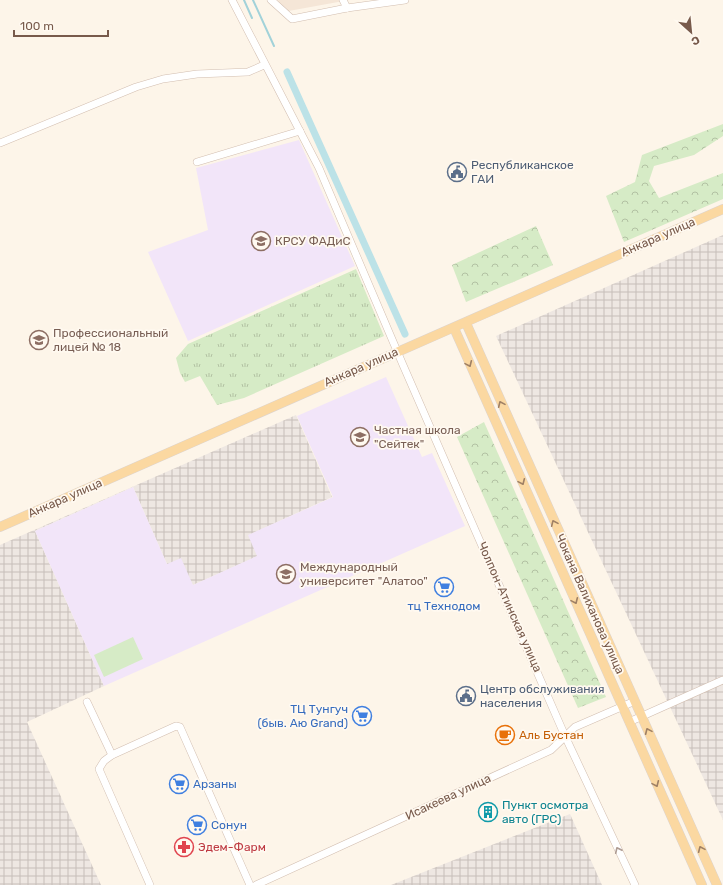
<svg xmlns="http://www.w3.org/2000/svg" width="723" height="885" font-family="Rubik,sans-serif">
  <style>
    .residential { fill: #f5e6d7 }
    .industrial { fill: url(#industrial-grid) }
    .education { fill: #f2e5f9 }
    .grass { fill: url(#grass-tufts) }
    .forest { fill: url(#forest-crowns) }
    .pitch { fill: #d6ebc6 }
    .lines { fill: none; stroke-linecap: round; stroke-linejoin: round }
    .stream { stroke: #a2d2d9; stroke-width: 2 }
    .canal { stroke: #bce2e7; stroke-width: 7 }
    .minor-casing { stroke: #d2beb0; stroke-width: 8 }
    .major-casing { stroke: #dcd4d0; stroke-width: 10 }
    .minor { stroke: #fff; stroke-width: 7 }
    .major { stroke: #fbd8a1; stroke-width: 9 }
    .oneway { stroke: #9f8065 }
    .oneway2 { stroke: #ae9c93 }
    .labels { text-anchor: middle; dominant-baseline: central; stroke-width: 3.5; stroke-linejoin: round; paint-order: stroke }
    .service-label { font-size: 12px; fill: #4e5e75; stroke: #fff9f0; text-anchor: start }
    .street-label { font-size: 12px; fill: #785a4b; stroke: #fff9f0 }
    .education-label { font-size: 12px; fill: #785e54; stroke: #fff9f0; text-anchor: start }
    .shop-label { font-size: 12px; fill: #366cbe; stroke: #fff9f0; text-anchor: start }
    .food-label { font-size: 12px; fill: #c56008; stroke: #fff9f0; text-anchor: start }
    .culture-label { font-size: 12px; fill: #0d838f; stroke: #fff9f0; text-anchor: start }
    .health-label { font-size: 12px; fill: #be3a42; stroke: #fff9f0; text-anchor: start }
  </style>
  <defs>
    <pattern id="industrial-grid" width="8" height="8" patternUnits="userSpaceOnUse"><rect width="8" height="8" fill="#eee7e2"/><path d="M0 4h8M4 0v8" fill="none" stroke="#c6beb9"/></pattern>
    <pattern id="grass-tufts" width="24" height="20" patternUnits="userSpaceOnUse"><rect width="24" height="20" fill="#d6ebc6"/><path d="M3 7l-1-3M5 7V3M7 7l1-3M15 17l-1-3M17 17v-4M19 17l1-3" fill="none" stroke="#b2c1a3"/></pattern>
    <pattern id="forest-crowns" width="20" height="18" patternUnits="userSpaceOnUse"><rect width="20" height="18" fill="#d6ebc6"/><path d="M2 6a3 3 0 1 1 6 0M12 15a3 3 0 1 1 6 0" fill="none" stroke="#b2c1a3"/></pattern>
  </defs>
  <rect width="100%" height="100%" fill="#fdf5e9"/>
  <path class="residential" d="M278 0H349L283 12Z"/>
  <g class="industrial">
    <path d="M723 235V820L496 336Z"/>
    <path d="M296 415 332 497 249 535 258 556 193 585 167 564 133 487 35 531 104 686 27 722 101 885H0V545Z"/>
    <path d="M570 814 602 885H391Z"/>
  </g>
  <g class="education">
    <path d="M299 140 355 266 188 341 148 252 208 230 196 168Z"/>
    <path d="M386 377 422 457 432 453 465 526 104 686 35 531 133 487 167 564 181 558 193 585 257 556 248 535 333 497 297 416Z"/>
  </g>
  <path class="grass" d="M356 269 384 336 244 398 217 405 200 376 185 382 180 373 176 358 188 344Z"/>
  <g class="forest">
    <path d="M723 124V136L694 155 654 166 649 181 659 198 723 173V199L624 242 606 196 635 182 642 155Z"/>
    <path d="M536 226 553 265 466 302 452 265Z"/>
    <path d="M484 422 606 697 578 708 457 437Z"/>
  </g>
  <path class="pitch" d="M133 637 143 659 104 677 94 655Z"/>
  <g class="lines">
    <g class="stream">
      <path d="M244 0 252 18"/>
      <path d="M253 0 274 46"/>
    </g>
    <path class="canal" d="M287 72 405 334"/>
    <defs>
      <g id="minor">
        <path d="M232 0 319 168 403 365 565 736 635 885"/>
        <path d="M271 0 292 19 347 8 405 0"/>
        <path d="M343 0 347 8"/>
        <path d="M0 143 136 87 163 79 197 74 248 72 264 65"/>
        <path d="M197 162 300 131"/>
        <path d="M87 702 112 755"/>
        <path d="M629 722 723 680"/>
        <path d="M150 885 99 769 104 761 112 755 176 726 180 727 250 885"/>
        <path d="M256 885 551 750 575 727 635 701"/>
      </g>
      <g id="major">
        <path d="M466 323 717 885"/>
        <path d="M454 328 702 885"/>
        <path d="M0 527C241 420 482 315 723 209"/>
      </g>
    </defs>
    <use href="#minor" class="minor-casing"/>
    <use href="#major" class="major-casing"/>
    <use href="#minor" class="minor"/>
    <use href="#major" class="major"/>
  </g>
  <defs><path id="oneway-chevron" d="M-2-3.5L2.5 0L-2 3.5" fill="none" stroke-width="1.6" stroke-linecap="round" stroke-linejoin="round"/></defs>
  <g class="oneway">
    <use href="#oneway-chevron" transform="translate(469 364) rotate(66)"/>
    <use href="#oneway-chevron" transform="translate(501 404) rotate(-114)"/>
    <use href="#oneway-chevron" transform="translate(522 482) rotate(66)"/>
    <use href="#oneway-chevron" transform="translate(554 523) rotate(-114)"/>
    <use href="#oneway-chevron" transform="translate(575 601) rotate(66)"/>
    <use href="#oneway-chevron" transform="translate(648 731) rotate(-114)"/>
    <use href="#oneway-chevron" transform="translate(656 784) rotate(66)"/>
    <use href="#oneway-chevron" transform="translate(701 849) rotate(-114)"/>
  </g>
  <use class="oneway2" href="#oneway-chevron" transform="translate(618 850) rotate(-115)"/>
  <defs>
    <symbol id="civic-ring" viewBox="-11 -11 22 22"><circle r="9.5" fill="#fff9f0" stroke="#5c6f8a" stroke-width="1.5"/><path d="M-.6-6.5H3V-4.5H.6V-3L4-1V1h2V6H-6V1h2V-1L-.6-3ZM-1.2 2.5V6h2.4V2.5Z" fill="#5c6f8a"/></symbol>
    <symbol id="university-ring" viewBox="-11 -11 22 22"><circle r="9.5" fill="#fff9f0" stroke="#8d6e63" stroke-width="1.5"/><path d="M0-5L7-2L0 1L-7-2ZM-4 1L0 2.5L4 1V4Q0 6-4 4Z" fill="#8d6e63"/></symbol>
    <symbol id="school-ring" viewBox="-11 -11 22 22"><circle r="9.5" fill="#fff9f0" stroke="#8d6e63" stroke-width="1.5"/><path d="M0-5L7-2L0 1L-7-2ZM-4 1L0 2.5L4 1V4Q0 6-4 4Z" fill="#8d6e63"/></symbol>
    <symbol id="supermarket-ring" viewBox="-11 -11 22 22"><circle r="9.5" fill="#fff9f0" stroke="#3f7fe0" stroke-width="1.5"/><path d="M-6-5.5h2.5l.6 2H6L4.5 2H-2.5L-4.4-4H-6ZM-1.5 3.2a1.3 1.3 0 1 0 .1 0ZM3 3.2a1.3 1.3 0 1 0 .1 0Z" fill="#3f7fe0"/></symbol>
    <symbol id="cafe-ring" viewBox="-11 -11 22 22"><circle r="9.5" fill="#fff9f0" stroke="#e8710a" stroke-width="1.5"/><path d="M-5.5-4.5H6V0H3Q3 3.5 0 3.5H-2.5Q-5.5 3.5-5.5 0ZM3-3.2v2h1.7v-2ZM-6 4.5H4V6H-6Z" fill="#e8710a"/></symbol>
    <symbol id="building-ring" viewBox="-11 -11 22 22"><circle r="9.5" fill="#fff9f0" stroke="#0f9aa8" stroke-width="1.5"/><path d="M-4-6H4V6H1V3H-1V6H-4ZM-2.5-4.3h1.7v1.8h-1.7ZM.8-4.3h1.7v1.8H.8ZM-2.5-1h1.7V.8h-1.7ZM.8-1h1.7V.8H.8Z" fill="#0f9aa8"/></symbol>
    <symbol id="pharmacy-ring" viewBox="-11 -11 22 22"><circle r="9.5" fill="#fff9f0" stroke="#e0444e" stroke-width="1.5"/><path d="M-2-6h4v4h4v4h-4v4h-4v-4h-4v-4h4Z" fill="#e0444e"/></symbol>
  </defs>
  <g fill-rule="evenodd">
    <use href="#civic-ring" x="446" y="161" width="22" height="22"/>
    <use href="#university-ring" x="250" y="230" width="22" height="22"/>
    <use href="#university-ring" x="28" y="329" width="22" height="22"/>
    <use href="#school-ring" x="349" y="426" width="22" height="22"/>
    <use href="#university-ring" x="275" y="563" width="22" height="22"/>
    <use href="#supermarket-ring" x="433" y="576" width="22" height="22"/>
    <use href="#civic-ring" x="455" y="685" width="22" height="22"/>
    <use href="#supermarket-ring" x="351" y="705" width="22" height="22"/>
    <use href="#cafe-ring" x="494" y="724" width="22" height="22"/>
    <use href="#supermarket-ring" x="168" y="773" width="22" height="22"/>
    <use href="#building-ring" x="477" y="801" width="22" height="22"/>
    <use href="#supermarket-ring" x="186" y="814" width="22" height="22"/>
    <use href="#pharmacy-ring" x="173" y="836" width="22" height="22"/>
  </g>
  <g class="labels">
    <g class="service-label">
      <text x="471" y="165">Республиканское<tspan x="471" dy="14">ГАИ</tspan></text>
      <text x="480" y="689">Центр обслуживания<tspan x="480" dy="14">населения</tspan></text>
    </g>
    <g class="street-label">
      <text transform="translate(658 237) rotate(-24)">Анкара улица</text>
      <text transform="translate(361 367) rotate(-24)">Анкара улица</text>
      <text transform="translate(65 498) rotate(-24)">Анкара улица</text>
      <text transform="translate(590 604) rotate(66)">Чокана Валиханова улица</text>
      <text transform="translate(510 607) rotate(66)">Чолпон-Атинская улица</text>
      <text transform="translate(448 797) rotate(-25)">Исакеева улица</text>
    </g>
    <g class="education-label">
      <text x="275" y="241">КРСУ ФАДиС</text>
      <text x="53" y="333">Профессиональный<tspan x="53" dy="14">лицей № 18</tspan></text>
      <text x="374" y="430">Частная школа<tspan x="374" dy="14">"Сейтек"</tspan></text>
      <text x="300" y="567">Международный<tspan x="300" dy="14">университет "Алатоо"</tspan></text>
    </g>
    <g class="shop-label">
      <text x="444" y="606" text-anchor="middle">тц Технодом</text>
      <text x="348" y="709" text-anchor="end">ТЦ Тунгуч<tspan x="348" dy="14">(быв. Аю Grand)</tspan></text>
      <text x="193" y="784">Арзаны</text>
      <text x="211" y="825">Сонун</text>
    </g>
    <g class="food-label">
      <text x="519" y="735">Аль Бустан</text>
    </g>
    <g class="culture-label">
      <text x="502" y="805">Пункт осмотра<tspan x="502" dy="14">авто (ГРС)</tspan></text>
    </g>
    <g class="health-label">
      <text x="198" y="847">Эдем-Фарм</text>
    </g>
  </g>
  <g transform="translate(691 32) rotate(153)" stroke="#fff9f0" stroke-width="3" paint-order="stroke">
  <path d="M0-3L7 15L0 10L-7 15Z" fill="#785a4b"/>
  <text y="-6" font-size="11" font-weight="bold" text-anchor="middle" fill="#785a4b">С</text>
  </g>
  <path d="M14 30v6h94v-6" fill="none" stroke="#785a4b" stroke-width="2"/>
  <text x="20" y="30" font-size="12" fill="#785a4b" stroke="#fff9f0" stroke-width="3" paint-order="stroke">100 m</text>
</svg>
